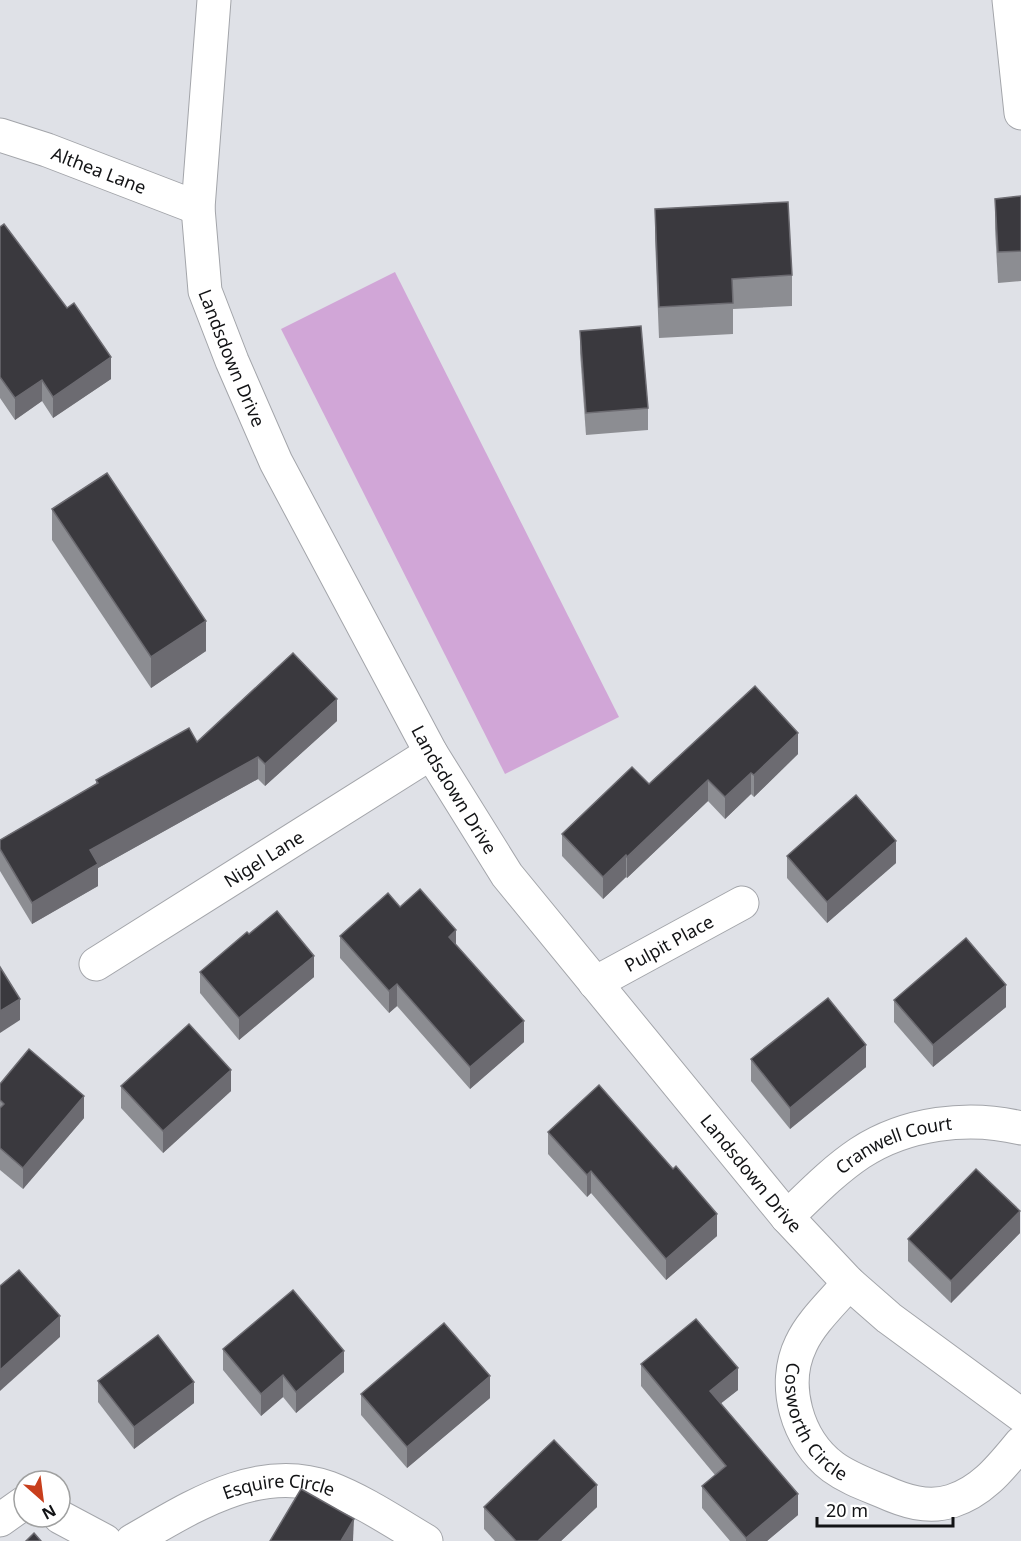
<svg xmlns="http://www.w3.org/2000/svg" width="1021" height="1541" font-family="'Noto Sans',sans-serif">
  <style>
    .green { fill: #d1a6d7 }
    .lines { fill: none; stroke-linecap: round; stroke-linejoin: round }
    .minor-casing { stroke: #a3a5aa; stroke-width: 35 }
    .minor { stroke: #fff; stroke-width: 33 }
    .wall { fill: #8c8d92 }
    .shaded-wall { fill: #6c6b71 }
    .building { fill: #3a393e; stroke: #6c6b71; stroke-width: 1.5 }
    .labels { text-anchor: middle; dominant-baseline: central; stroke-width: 6; stroke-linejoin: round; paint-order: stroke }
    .street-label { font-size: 18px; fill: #121315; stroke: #fff }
  </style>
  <rect width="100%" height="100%" fill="#dfe1e7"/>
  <path class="green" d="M395 272 619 717 505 774 281 329Z"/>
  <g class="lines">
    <defs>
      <g id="minor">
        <path id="s1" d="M214 0 198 208 205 291 232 361 276 462 431 753 507 875 787 1217 849 1283 889 1318 1021 1415"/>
        <path d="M1009 0 1021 113"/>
        <path id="s2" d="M0 135 47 150 198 208"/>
        <path id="s3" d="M96 964 431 753"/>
        <path id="s4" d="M595 983 742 903"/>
        <path id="s5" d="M787 1217C810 1195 833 1171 860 1153 906 1123 968 1115 1021 1128"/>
        <path id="s6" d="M849 1283C833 1302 811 1322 801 1344 781 1385 797 1440 833 1467 848 1478 865 1484 882 1491 904 1501 928 1509 952 1501 983 1491 1001 1467 1021 1443"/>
        <path d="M60 1517 105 1541"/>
        <path d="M0 1520 24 1503"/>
        <path id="s7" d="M132 1541C190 1508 258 1462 329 1488 363 1501 394 1522 426 1541"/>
      </g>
    </defs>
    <use href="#minor" class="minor-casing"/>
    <use href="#minor" class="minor"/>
  </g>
  <g class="wall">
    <path d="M1021 196V281L998 283 995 229V199Z"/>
    <path d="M655 209 792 275V306L733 309V334L659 338 655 239Z"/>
    <path d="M0 227 111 379 53 418 42 401 15 420 0 398Z"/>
    <path d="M580 331 648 408V430L586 435 580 353Z"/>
    <path d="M52 509 206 651 151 688 52 540Z"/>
    <path d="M337 721 265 786 258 779 98 868V886L32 924 0 871V840L96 784V780L197 742Z"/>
    <path d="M798 754 754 797 751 794 725 819 708 801 627 878 626 877 603 899 562 856V834L649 784Z"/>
    <path d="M787 856 896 863 827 923 787 878Z"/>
    <path d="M400 907 456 945 524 1042 470 1089 397 1006 389 1013 340 958V936Z"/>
    <path d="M249 934 314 977 239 1040 200 993V972Z"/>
    <path d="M894 1000 1006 1007 933 1067 894 1022Z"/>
    <path d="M751 1059 866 1067 790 1129 751 1081Z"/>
    <path d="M0 1084 84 1118 23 1189 0 1170Z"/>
    <path d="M121 1086 231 1091 163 1153 121 1108Z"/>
    <path d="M548 1132 717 1236 666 1280 591 1193 587 1197 548 1154Z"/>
    <path d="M1020 1233 951 1303 908 1261V1239Z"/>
    <path d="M223 1349 344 1372 296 1413 283 1397 261 1416 223 1370Z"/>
    <path d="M641 1364 738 1390 721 1403 798 1515 767 1541H730L702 1508V1486L715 1475 641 1386Z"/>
    <path d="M98 1381 194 1403 134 1449 98 1402Z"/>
    <path d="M361 1394 490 1398 407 1468 361 1415Z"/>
    <path d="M484 1507H597L561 1541H495L484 1529Z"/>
  </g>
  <g class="shaded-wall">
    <path d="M111 357V379L53 418V397Z"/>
    <path d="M42 380V401L15 420V398Z"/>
    <path d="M206 621V651L151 688V657Z"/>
    <path d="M337 699V721L265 786V764Z"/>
    <path d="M798 733V754L754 797V775Z"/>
    <path d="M258 757V779L98 868V886L32 924V903L90 850Z"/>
    <path d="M751 773V794L725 819V797Z"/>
    <path d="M708 780V801L627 878V857Z"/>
    <path d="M896 841V863L827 923V902Z"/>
    <path d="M626 855V877L603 899V877Z"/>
    <path d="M456 930V952L449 937Z"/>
    <path d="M314 956V977L239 1040V1018Z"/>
    <path d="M397 984V1006L389 1013V991Z"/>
    <path d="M1006 985V1007L933 1067V1045Z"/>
    <path d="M20 999V1020L0 1033V1011Z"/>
    <path d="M524 1021V1042L470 1089V1067Z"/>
    <path d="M866 1045V1067L790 1129V1108Z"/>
    <path d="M231 1070V1091L163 1153V1131Z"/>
    <path d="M84 1096V1118L23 1189V1168Z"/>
    <path d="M591 1171V1193L587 1197V1175Z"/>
    <path d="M1020 1211V1233L951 1303V1281Z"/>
    <path d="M717 1214V1236L666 1280V1259Z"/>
    <path d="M60 1316V1337L0 1391V1370Z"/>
    <path d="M344 1351V1372L296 1413V1392Z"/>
    <path d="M738 1368V1390L710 1412V1391Z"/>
    <path d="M283 1375V1397L261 1416V1394Z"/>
    <path d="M490 1376V1398L407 1468V1447Z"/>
    <path d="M194 1382V1403L134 1449V1427Z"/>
    <path d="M597 1485V1507L561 1541H538Z"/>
    <path d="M798 1494V1515L767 1541H746V1538Z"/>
    <path d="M354 1519 353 1541H341Z"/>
  </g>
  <g class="building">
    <path d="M1021 196V251L998 252 995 199Z"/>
    <path d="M788 202 792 275 732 279 733 303 659 307 655 209Z"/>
    <path d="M4 224 67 308 74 303 111 357 53 397 42 380 15 398 0 377V227Z"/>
    <path d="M641 326 648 408 586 413 580 331Z"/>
    <path d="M107 473 206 621 151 657 52 509Z"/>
    <path d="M293 653 337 699 265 764 258 757 90 850 98 864 32 903 0 849V840L98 783 96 780 189 728 197 742Z"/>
    <path d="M755 686 798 733 754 775 751 773 725 797 708 780 627 857 626 855 603 877 562 834 632 767 649 784Z"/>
    <path d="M856 795 896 841 827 902 787 856Z"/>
    <path d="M420 889 456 930 449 937 524 1021 470 1067 397 984 389 991 340 936 388 893 400 907Z"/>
    <path d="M277 911 314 956 239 1018 200 972 247 932 249 934Z"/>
    <path d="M966 938 1006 985 933 1045 894 1000Z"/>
    <path d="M0 967 20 999 0 1011Z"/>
    <path d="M828 998 866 1045 790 1108 751 1059Z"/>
    <path d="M189 1024 231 1070 163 1131 121 1086Z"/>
    <path d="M29 1049 84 1096 23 1168 0 1148V1108L4 1104 0 1100V1084Z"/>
    <path d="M599 1085 673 1169 676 1166 717 1214 666 1259 591 1171 587 1175 548 1132Z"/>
    <path d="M976 1169 1020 1211 951 1281 908 1239Z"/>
    <path d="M19 1270 60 1316 0 1370V1286Z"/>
    <path d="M293 1290 344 1351 296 1392 283 1375 261 1394 223 1349Z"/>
    <path d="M696 1319 738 1368 710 1391 798 1494 746 1538 702 1486 726 1466 641 1364Z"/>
    <path d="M444 1323 490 1376 407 1447 361 1394Z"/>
    <path d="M158 1335 194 1382 134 1427 98 1381Z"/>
    <path d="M554 1440 597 1485 538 1541H516L484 1507Z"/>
    <path d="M301 1489 354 1519 341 1541H270Z"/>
    <path d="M34 1533 41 1541H26Z"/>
  </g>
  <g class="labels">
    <g class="street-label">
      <text stroke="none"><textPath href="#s2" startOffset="105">Althea Lane</textPath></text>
      <text stroke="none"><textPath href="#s1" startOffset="364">Landsdown Drive</textPath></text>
      <text stroke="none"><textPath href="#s1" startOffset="850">Landsdown Drive</textPath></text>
      <text stroke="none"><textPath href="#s3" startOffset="198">Nigel Lane</textPath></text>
      <text stroke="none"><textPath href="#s4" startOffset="84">Pulpit Place</textPath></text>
      <text stroke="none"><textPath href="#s5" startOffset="132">Cranwell Court</textPath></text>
      <text stroke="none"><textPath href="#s1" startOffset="1336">Landsdown Drive</textPath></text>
      <text stroke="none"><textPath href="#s6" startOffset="164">Cosworth Circle</textPath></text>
      <text stroke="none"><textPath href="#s7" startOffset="160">Esquire Circle</textPath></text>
    </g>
  </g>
  <g transform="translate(42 1499) rotate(152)"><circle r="28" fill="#ffffff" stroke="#a0a1a1" stroke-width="1.5"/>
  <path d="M0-4.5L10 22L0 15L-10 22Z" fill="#c83e1c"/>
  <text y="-9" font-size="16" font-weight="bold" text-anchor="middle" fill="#121315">N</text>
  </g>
  <path d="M817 1517v9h136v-9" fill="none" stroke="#121315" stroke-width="3"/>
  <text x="826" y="1517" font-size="18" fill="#121315" stroke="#ffffff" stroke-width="4.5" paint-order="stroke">20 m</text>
</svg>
